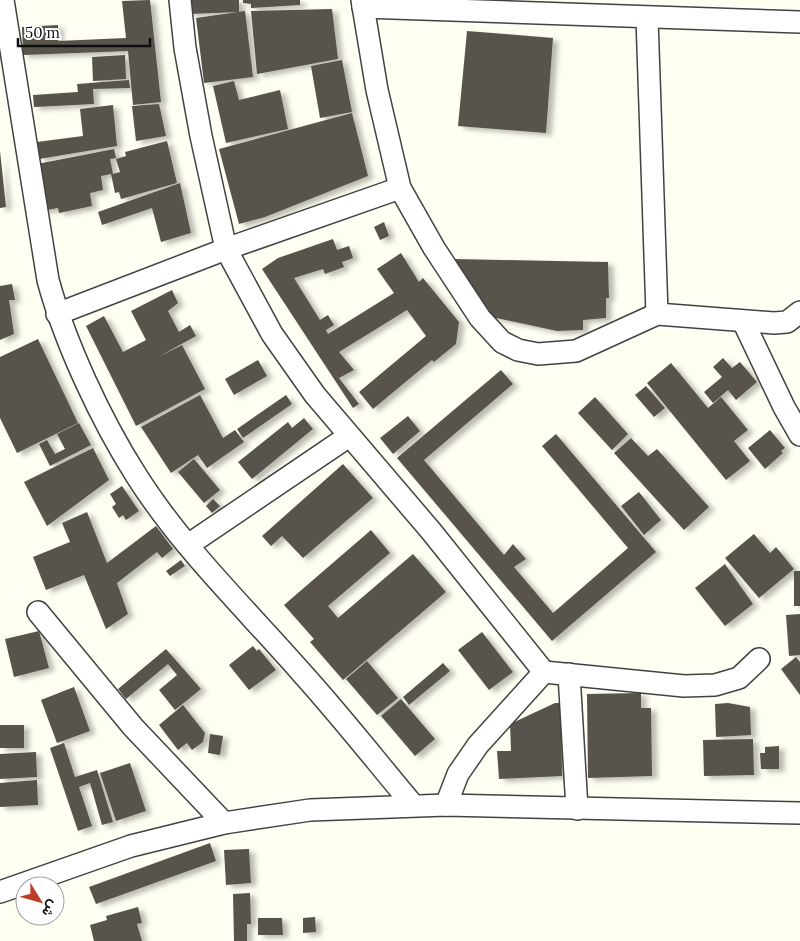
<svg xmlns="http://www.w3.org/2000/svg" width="800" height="941" font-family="Lora,Vazirmatn,serif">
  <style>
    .building { fill: #58534c; filter: url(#shadow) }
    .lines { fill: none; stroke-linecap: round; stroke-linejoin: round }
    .minor-casing { stroke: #424242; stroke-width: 24 }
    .minor { stroke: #fff; stroke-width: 21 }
  </style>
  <defs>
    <filter id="shadow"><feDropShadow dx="5.5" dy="3" stdDeviation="2.5" flood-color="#0004"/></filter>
  </defs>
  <rect width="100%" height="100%" fill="#fffef2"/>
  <g class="building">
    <path d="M150 0 161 102 133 105 128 51 23 55 22 27 58 25V41L126 38 122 1Z"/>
    <path d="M189 0H239V12L189 14Z"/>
    <path d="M243 0H300V5L251 8V4L243 3Z"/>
    <path d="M332 9 338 59 257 74 251 11Z"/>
    <path d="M245 11 253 77 204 83 196 18Z"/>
    <path d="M467 31 553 38 546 133 458 126Z"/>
    <path d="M125 55 126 79 93 81 92 57Z"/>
    <path d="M342 60 352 112 320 118 311 66Z"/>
    <path d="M129 80 130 88 93 89 94 104 34 107 33 95 78 92 77 84Z"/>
    <path d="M234 81 239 100 280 90 288 129 226 143 213 86Z"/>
    <path d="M159 104 166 136 136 141 132 106Z"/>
    <path d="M113 105 117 146 39 159 37 142 83 136 80 109Z"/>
    <path d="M352 113 368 176 265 217 239 224 219 149Z"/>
    <path d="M167 141 177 183 121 199 119 192 115 193 111 174 101 176 103 190 90 193 92 206 59 213 58 208 42 211 32 165 114 149 116 158 110 159 113 174 120 172 116 159 126 156 125 152Z"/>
    <path d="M0 151 6 207 0 208Z"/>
    <path d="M180 183 191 233 161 242 152 208 102 225 98 212Z"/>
    <path d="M384 222 389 236 380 240 374 227Z"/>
    <path d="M333 239 337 250 349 246 353 258 342 262 344 267 325 274 323 269 294 278 320 320 328 315 334 325 326 330 328 334 394 293 377 269 401 253 419 282 423 278 459 322 456 344 434 362 432 360 373 409 359 392 426 336 407 310 339 352 354 370 339 378 359 404 353 408 262 269 278 258Z"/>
    <path d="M454 259 608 262 609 298H606V318L583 320V330L557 331 482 315Z"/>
    <path d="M12 284 15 300H9L14 334 0 340V286Z"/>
    <path d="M172 290 178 303 168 311 179 332 190 325 196 336 158 357 182 345 205 389 136 426 86 326 104 316 123 352 146 340 131 311Z"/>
    <path d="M38 339 78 423 17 453 0 418V357Z"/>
    <path d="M723 358 732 368 740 362 757 382 736 400 728 390 713 403 704 392 722 377 713 367Z"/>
    <path d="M258 360 267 376 234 395 225 379Z"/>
    <path d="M671 363 708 408 721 397 748 430 734 441 750 461 726 480 647 383Z"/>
    <path d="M501 370 513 384 424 460 504 555 513 544 526 559 514 567 553 613 628 548 542 446 556 434 656 552 552 641 397 458Z"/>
    <path d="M646 386 665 408 654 417 635 395Z"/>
    <path d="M200 395 223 438 235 430 244 442 207 468 198 455 171 473 141 427Z"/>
    <path d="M286 395 292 404 243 438 237 429Z"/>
    <path d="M595 397 628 434 612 450 578 413Z"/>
    <path d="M408 416 420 431 393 454 380 438Z"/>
    <path d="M304 418 313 429 252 479 238 462 288 422 292 428Z"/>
    <path d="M79 423 91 445 50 466 39 444 47 440 55 454 65 449 57 434Z"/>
    <path d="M770 430 785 448 781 451 783 453 765 469 748 448Z"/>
    <path d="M631 438 648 456 657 449 709 507 684 530 614 453Z"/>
    <path d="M93 448 109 480 47 526 24 482Z"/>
    <path d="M194 459 220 490 204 503 178 472Z"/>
    <path d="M343 464 373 498 303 558 282 536 271 546 262 536Z"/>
    <path d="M122 486 139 511 126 520 123 515 119 518 112 507 116 504 110 494Z"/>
    <path d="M639 492 661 520 644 535 621 506Z"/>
    <path d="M213 499 220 506 212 513 206 506Z"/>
    <path d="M87 512 107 563 156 526 173 549 162 558 157 552 117 583 128 614 106 629 84 575 46 590 33 557 70 542 62 523Z"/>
    <path d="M371 530 390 553 328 606 338 618 413 554 446 592 343 680 310 642 314 639 284 605Z"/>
    <path d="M754 534 770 553 776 547 794 569 759 598 725 558Z"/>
    <path d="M181 560 185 566 170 576 166 571Z"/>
    <path d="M725 564 753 604 725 626 695 588Z"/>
    <rect x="794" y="571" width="6" height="35"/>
    <path d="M800 614V655L789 656 786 615Z"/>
    <path d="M39 631 49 668 14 677 5 639Z"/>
    <path d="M482 632 513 672 489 690 458 650Z"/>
    <path d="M253 646 257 651 259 649 276 670 249 690 229 665Z"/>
    <path d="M166 649 201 689 175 710 159 690 177 675 168 664 126 699 118 689Z"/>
    <path d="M796 657 800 662V695L781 669Z"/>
    <path d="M367 661 398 698 377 715 346 679Z"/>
    <path d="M443 663 450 671 409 705 403 697Z"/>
    <path d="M74 687 90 731 57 743 41 700Z"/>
    <path d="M641 693V708H651L652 776 588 778 587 694Z"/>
    <path d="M401 699 435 739 415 756 381 716Z"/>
    <path d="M555 703H561L562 776 499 779 497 751H511L510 724Z"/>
    <path d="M728 703 750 707 751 735 716 737 715 704Z"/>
    <path d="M183 705 205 733 203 742 192 750 187 743 178 750 159 725Z"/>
    <rect x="0" y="725" width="24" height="23"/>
    <path d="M210 734 223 736 220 755 208 753Z"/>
    <path d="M753 739 754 775 704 776 703 740Z"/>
    <path d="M64 743 75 777 97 770 113 822 102 825 90 783 79 787 92 826 78 831 50 748Z"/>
    <path d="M779 746V769H761L760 753H765V747Z"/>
    <path d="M36 752 37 777 0 779V754Z"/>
    <path d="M130 763 146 811 116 821 100 773Z"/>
    <path d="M37 780 38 805 0 807V783Z"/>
    <path d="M210 843 216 861 96 904 89 887Z"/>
    <path d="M249 849 251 883 226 885 224 850Z"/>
    <path d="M250 893 251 924H247V941H234L233 894Z"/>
    <path d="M138 907 142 923 137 924 142 941H94L90 925 107 920 106 916Z"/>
    <path d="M315 917 316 932 303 933V918Z"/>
    <path d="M258 918H282L283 935H258Z"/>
  </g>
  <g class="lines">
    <defs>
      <g id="minor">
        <path d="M3 0 48 280C65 343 101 420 136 475 182 548 245 608 301 672 340 715 376 761 413 805"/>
        <path d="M180 0 185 48 201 136 226 249 272 334 315 395 431 531 544 672 478 745 458 774 446 805"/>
        <path d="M362 0 377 90 400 188 434 248 480 318 502 342 518 350 538 354 576 351 657 314 774 323 787 322 800 312"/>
        <path d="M363 7 800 22"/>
        <path d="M647 18 657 314"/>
        <path d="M57 314 226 249 400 188"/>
        <path d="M743 321 784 407 800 435"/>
        <path d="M188 545 349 436"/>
        <path d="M38 612 133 727 224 823"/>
        <path d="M544 672 684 686 715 685 739 678 759 659"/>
        <path d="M569 674 577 809"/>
        <path d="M0 892 131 846 224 823 310 810 446 805 800 813"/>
      </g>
    </defs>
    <use href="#minor" class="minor-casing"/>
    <use href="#minor" class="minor"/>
  </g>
  <g transform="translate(40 901) rotate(127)"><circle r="24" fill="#ffffff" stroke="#9f9f9f"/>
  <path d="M0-4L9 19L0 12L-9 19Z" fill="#bc3e2a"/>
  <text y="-8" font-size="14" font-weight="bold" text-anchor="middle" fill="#0f0f0f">ش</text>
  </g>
  <path d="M18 38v8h132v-8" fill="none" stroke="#0f0f0f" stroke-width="2.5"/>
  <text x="25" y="38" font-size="15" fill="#0f0f0f" stroke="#ffffff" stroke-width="4" paint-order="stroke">50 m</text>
</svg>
